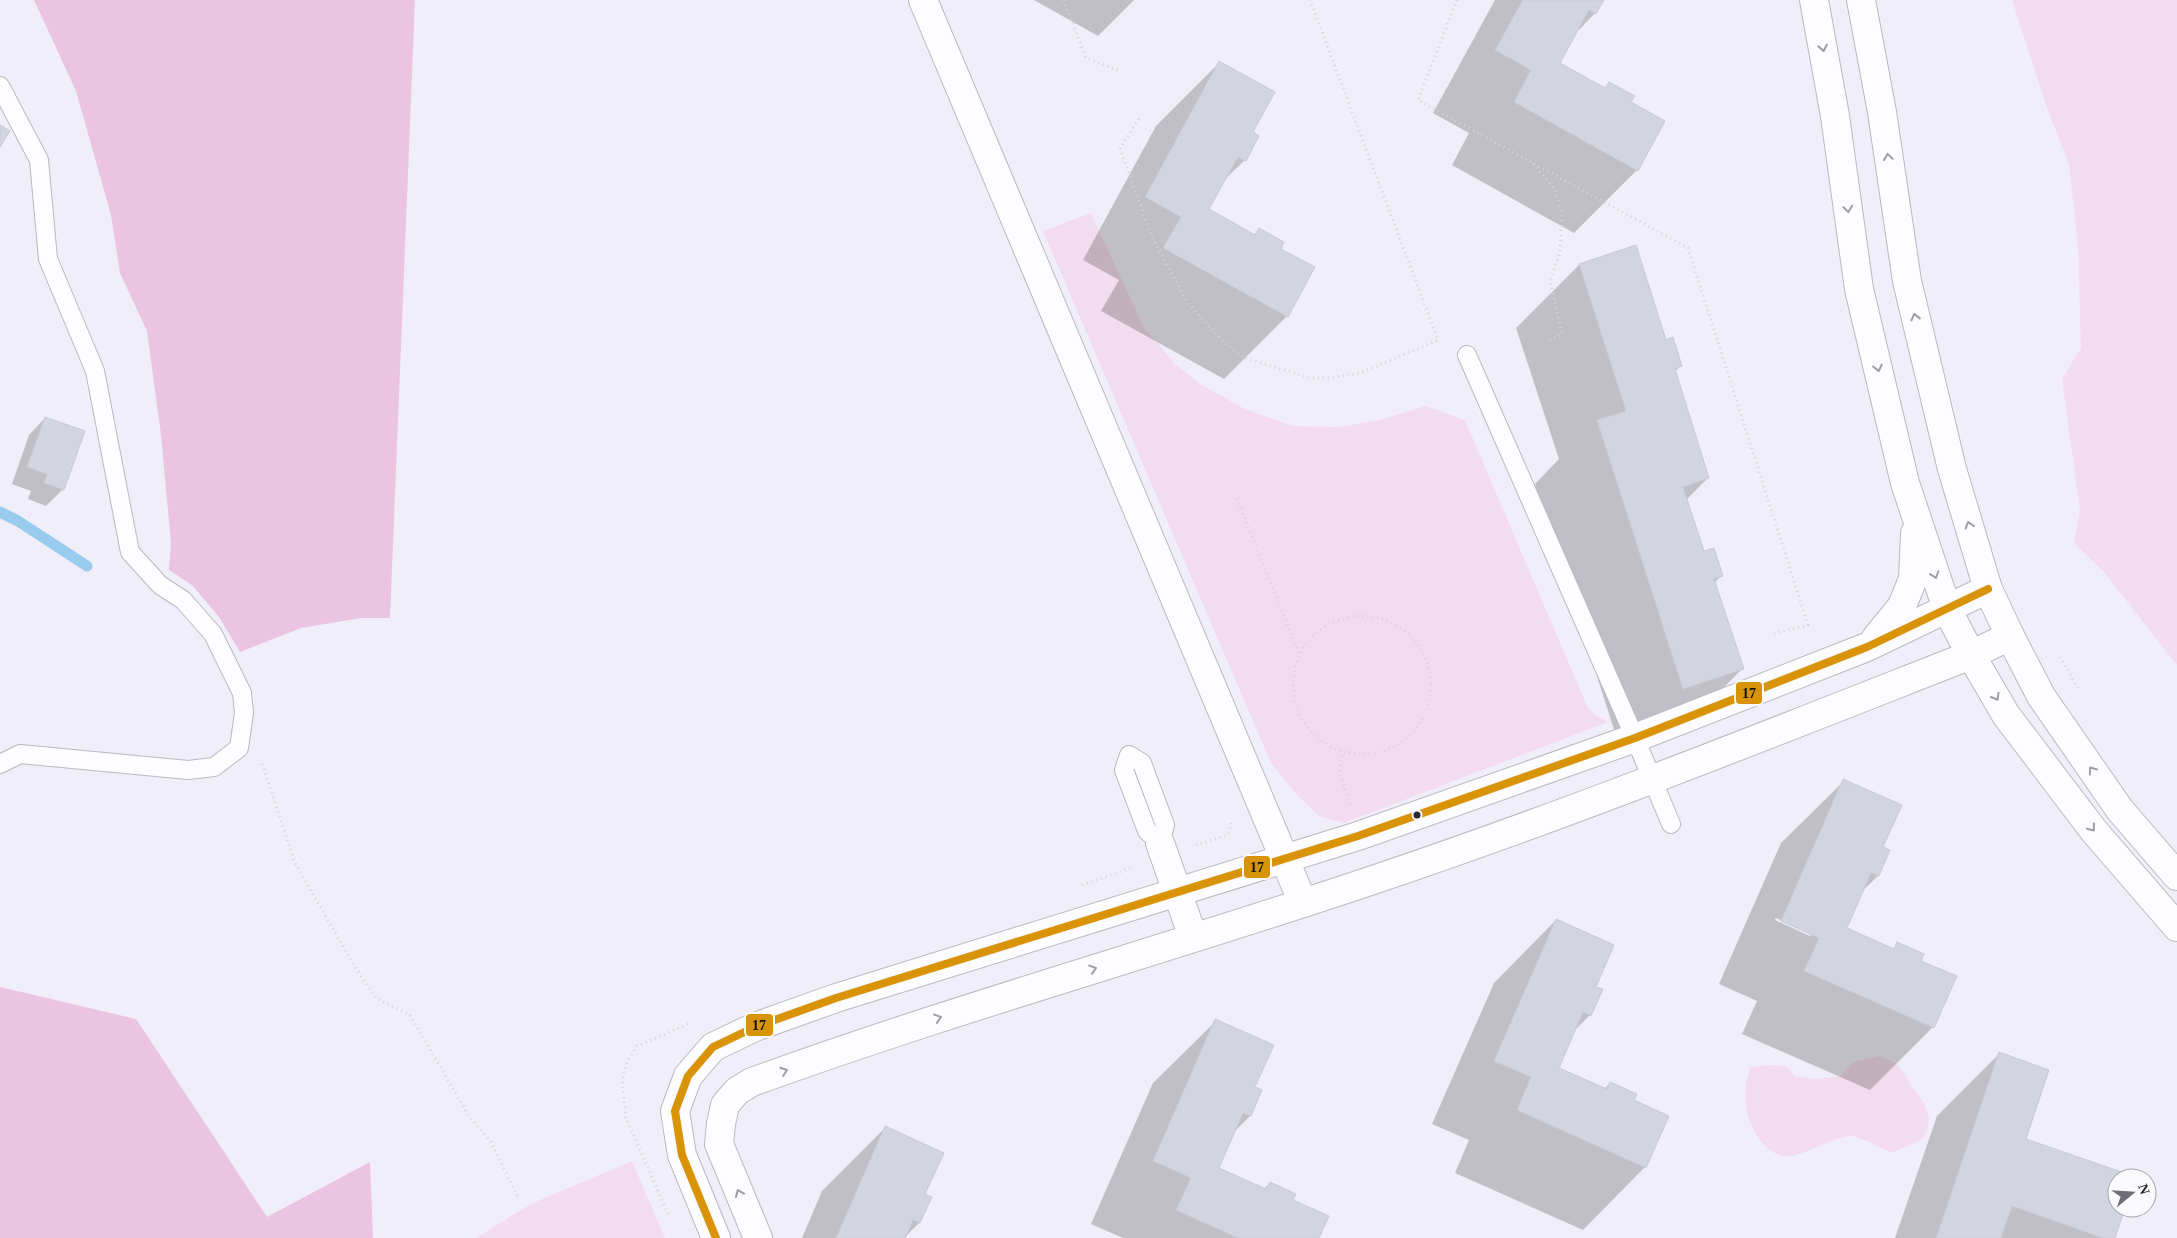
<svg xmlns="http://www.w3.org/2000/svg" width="2177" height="1238" font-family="Georgia,serif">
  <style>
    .green { fill: #f4dcef }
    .forest { fill: #eac4e0 }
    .shadow { fill: #0003; fill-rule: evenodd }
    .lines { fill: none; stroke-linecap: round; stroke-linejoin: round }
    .stream { stroke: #98cbee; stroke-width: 11 }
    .building { fill: #d2d5e0; stroke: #cacad1 }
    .lane-casing { stroke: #bab9c0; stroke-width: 20 }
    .street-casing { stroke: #bab9c0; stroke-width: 30 }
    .secondary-casing { stroke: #bab9c0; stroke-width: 30 }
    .path { stroke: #d5d4d8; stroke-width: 3; stroke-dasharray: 1 4; stroke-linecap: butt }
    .lane { stroke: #fdfcfe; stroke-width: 18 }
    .street { stroke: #fdfcfe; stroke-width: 28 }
    .secondary { stroke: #fdfcfe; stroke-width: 28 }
    .bus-1-casing { stroke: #fafafd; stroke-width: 11 }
    .bus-1 { stroke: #d89307; stroke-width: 8 }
    .oneway { stroke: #9e9da0 }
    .bus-dot { fill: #29282e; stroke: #fafafd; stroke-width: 2 }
    .line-badge { stroke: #fafafd; stroke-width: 2 }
    .pale-badge-label { font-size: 14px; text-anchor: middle; font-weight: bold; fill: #111 }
  </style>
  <rect width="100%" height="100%" fill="#f0eef8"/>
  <g class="green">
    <path d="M2012 0H2177V665L2103 571 2074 543 2080 511 2062 379 2081 348 2078 246 2069 164 2047 108Z"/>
    <path d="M1091 213 1143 326 1174 363 1200 384 1243 408 1292 426 1338 427 1381 420 1425 406 1465 420 1587 706 1594 714 1608 722 1344 823 1319 816 1296 794 1271 763 1043 231Z"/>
    <path d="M1880 1056 1896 1063 1924 1103 1929 1117 1928 1130 1921 1140 1892 1153C1882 1149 1860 1136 1850 1136 1831 1138 1814 1150 1796 1155 1764 1164 1744 1119 1745 1093 1745 1084 1748 1076 1751 1067L1773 1065 1786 1066 1795 1076 1816 1079 1840 1076 1854 1062Z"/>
    <path d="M632 1161 665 1238H476L533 1203Z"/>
  </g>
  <g class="forest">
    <path d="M34 0H415L390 618H361L301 628 240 652 219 617 192 585 169 570 171 543 161 435 147 331 120 273 111 215 76 91Z"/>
    <path d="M0 987 136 1019 267 1217 370 1162 373 1238H0Z"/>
  </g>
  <g class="shadow">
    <path d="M1034 0H1134L1098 36Z"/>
    <path d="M1495 0H1602L1595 13 1575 34 1558 63 1604 89 1609 83 1630 102 1637 170 1574 233 1452 165 1469 133 1433 113Z"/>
    <path d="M1219 63 1251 133 1245 160 1223 181 1208 210 1254 235 1259 230 1280 249 1287 316 1224 379 1101 311 1119 280 1083 260 1156 126Z"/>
    <path d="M1635 247 1665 341 1681 366 1674 372 1708 478 1686 500 1703 553 1722 575 1714 583 1742 669 1680 732 1621 751 1535 484 1559 459 1516 328 1579 265Z"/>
    <path d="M45 418 63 489 46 506 28 499 31 491 12 484 29 435Z"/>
    <path d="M1844 781 1881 848 1889 851 1878 876 1861 892 1845 929 1892 950 1898 944 1920 962 1955 977 1933 1027 1870 1090 1742 1034 1757 1001 1719 984 1781 843ZM1776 918 1812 934 1810 936 1775 920Z"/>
    <path d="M1556 920 1595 988 1590 1015 1573 1032 1558 1068 1604 1089 1610 1083 1632 1101 1645 1167 1583 1230 1455 1173 1469 1140 1432 1124 1494 983Z"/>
    <path d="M1216 1021 1254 1087 1260 1090 1250 1116 1233 1133 1217 1168 1264 1189 1270 1183 1292 1201 1318 1238H1123L1091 1224 1153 1083Z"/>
    <path d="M2000 1053 2024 1139 2133 1178H2117V1208H2124L2113 1238H1895L1937 1116Z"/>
    <path d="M885 1128 924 1195 919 1223 904 1238H802L822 1191Z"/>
  </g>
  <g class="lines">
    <path class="stream" d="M0 512 18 521 87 566"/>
  </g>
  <g class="building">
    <path d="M1523 0H1604L1596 14 1589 10 1560 63 1605 88 1609 82 1635 96 1631 102 1665 121 1638 171 1514 102 1531 70 1495 50Z"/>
    <path d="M1219 61 1275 92 1253 132 1259 136 1246 161 1238 157 1209 209 1255 235 1259 228 1284 242 1281 249 1315 267 1288 317 1163 248 1181 217 1145 197Z"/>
    <path d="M0 125 10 131 0 147Z"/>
    <path d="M1636 245 1666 340 1673 337 1682 366 1675 369 1709 478 1683 487 1704 551 1714 548 1723 576 1714 579 1744 669 1683 689 1597 420 1626 411 1579 264Z"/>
    <path d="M45 417 85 431 64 490 44 483 47 474 27 467Z"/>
    <path d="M1843 779 1902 805 1883 847 1890 850 1879 876 1871 873 1847 928 1894 949 1897 942 1924 954 1921 961 1957 976 1934 1028 1804 971 1819 938 1781 921Z"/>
    <path d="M1556 919 1614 945 1596 987 1603 989 1591 1016 1583 1012 1559 1068 1607 1089 1610 1082 1637 1094 1634 1100 1669 1116 1646 1168 1517 1110 1531 1077 1494 1061Z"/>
    <path d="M1215 1019 1274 1045 1255 1087 1262 1090 1251 1116 1243 1113 1219 1168 1266 1189 1270 1182 1296 1194 1293 1200 1329 1216 1319 1238H1238L1176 1210 1191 1178 1153 1161Z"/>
    <path d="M1999 1052 2049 1070 2026 1139 2136 1177 2117 1178V1208H2125L2115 1238H2103L2012 1206 2001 1238H1936Z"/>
    <path d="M885 1126 944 1153 925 1194 932 1197 920 1223 913 1220 905 1238H836Z"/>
  </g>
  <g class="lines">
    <defs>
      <g id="lane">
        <path d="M0 86 39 160 48 259 95 371 130 552 160 585 183 600 213 634 242 693 244 713 239 748 214 767 188 770 20 754 0 764"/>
        <path d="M1467 355 1635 738 1671 824"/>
        <path d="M1129 755 1142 763 1165 825 1160 843 1147 831 1124 770Z"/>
      </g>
      <g id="street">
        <path d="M923 0 1303 903"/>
        <path d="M2010 636 2041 696 2120 810 2177 876"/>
        <path d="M1971 655 2006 715 2094 831 2177 927"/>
        <path d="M1160 843 1193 937"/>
      </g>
      <g id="secondary">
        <path d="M1814 0 1835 116 1859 289 1905 483 1947 609 1971 655"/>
        <path d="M1876 638 1902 606 1913 579 1915 533"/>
        <path d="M716 1238 682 1155 675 1111 688 1076 713 1047 755 1027 836 998 1358 836 1635 738 1867 647 1988 589"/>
        <path d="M758 1238 719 1144 721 1124 725 1105 737 1091 752 1082C956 1008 1165 950 1370 881 1573 813 1772 733 1971 655L2010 636 1988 589 1952 469 1907 281 1882 112 1861 0"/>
      </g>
    </defs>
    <use href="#lane" class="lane-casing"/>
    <use href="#street" class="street-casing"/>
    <use href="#secondary" class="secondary-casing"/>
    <g class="path">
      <path d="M1064 0 1086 58 1120 71"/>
      <path d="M1457 0 1418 100 1688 248 1808 625 1772 634"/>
      <path d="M1139 119 1120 148 1151 235 1187 302 1223 341 1244 358 1311 378H1330L1360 373 1438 340 1310 0"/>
      <path d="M1533 164 1555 190 1562 216 1560 253 1550 281 1562 334 1547 342"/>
      <path d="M1237 499 1300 656"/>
      <circle cx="1362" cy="685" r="69"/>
      <path d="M2060 657 2078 688"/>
      <path d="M1342 750 1340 774 1350 805"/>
      <path d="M262 764 295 863 355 967 376 998 410 1015 469 1116 491 1142 519 1199"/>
      <path d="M1196 845 1228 835 1231 823"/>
      <path d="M1082 885 1133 867"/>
      <path d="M668 1214 626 1118 622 1081 627 1061 637 1046 690 1023"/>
    </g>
    <use href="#lane" class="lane"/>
    <use href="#street" class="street"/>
    <use href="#secondary" class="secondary"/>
    <defs>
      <path id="bus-1" d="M716 1238 682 1155 675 1111 688 1076 713 1047 755 1027 836 998 1358 836 1635 738 1867 647 1988 589"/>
    </defs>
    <use href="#bus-1" class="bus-1-casing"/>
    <use href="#bus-1" class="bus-1"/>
  </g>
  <defs><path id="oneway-chevron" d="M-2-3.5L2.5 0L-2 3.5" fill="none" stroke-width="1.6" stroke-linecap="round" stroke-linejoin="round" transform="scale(1.25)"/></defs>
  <g class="oneway">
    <use href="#oneway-chevron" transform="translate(1823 48) rotate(80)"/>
    <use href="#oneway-chevron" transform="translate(1888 157) rotate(-98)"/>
    <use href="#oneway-chevron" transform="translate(1848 209) rotate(82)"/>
    <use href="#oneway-chevron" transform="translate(1915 317) rotate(-104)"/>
    <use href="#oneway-chevron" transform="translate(1878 368) rotate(77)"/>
    <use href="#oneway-chevron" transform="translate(1969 525) rotate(-107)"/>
    <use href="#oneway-chevron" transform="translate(1935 575) rotate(71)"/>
    <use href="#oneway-chevron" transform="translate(1996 697) rotate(60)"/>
    <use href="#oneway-chevron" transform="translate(2092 770) rotate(-125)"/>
    <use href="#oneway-chevron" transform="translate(2092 828) rotate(52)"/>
    <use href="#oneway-chevron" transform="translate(1093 969) rotate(-18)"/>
    <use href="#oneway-chevron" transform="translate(938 1018) rotate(-18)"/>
    <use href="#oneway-chevron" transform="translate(784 1071) rotate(-20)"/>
    <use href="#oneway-chevron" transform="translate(739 1193) rotate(-113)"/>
  </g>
  <circle class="bus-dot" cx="1417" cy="815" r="4.5"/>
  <g class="line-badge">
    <rect x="1735" y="681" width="28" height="24" rx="5" fill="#d89307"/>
    <rect x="1243" y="855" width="28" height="24" rx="5" fill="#d89307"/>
    <rect x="745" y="1013" width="29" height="24" rx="5" fill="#d89307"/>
  </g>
  <g class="pale-badge-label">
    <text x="1749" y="698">17</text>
    <text x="1257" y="872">17</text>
    <text x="759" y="1030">17</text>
  </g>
  <g transform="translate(2132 1193) rotate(72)"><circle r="24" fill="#fafafd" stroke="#a6a6aa"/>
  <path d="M0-4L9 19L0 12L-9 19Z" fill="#6f6d75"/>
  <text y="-8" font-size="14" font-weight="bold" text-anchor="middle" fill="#29282e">N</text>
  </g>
</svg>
